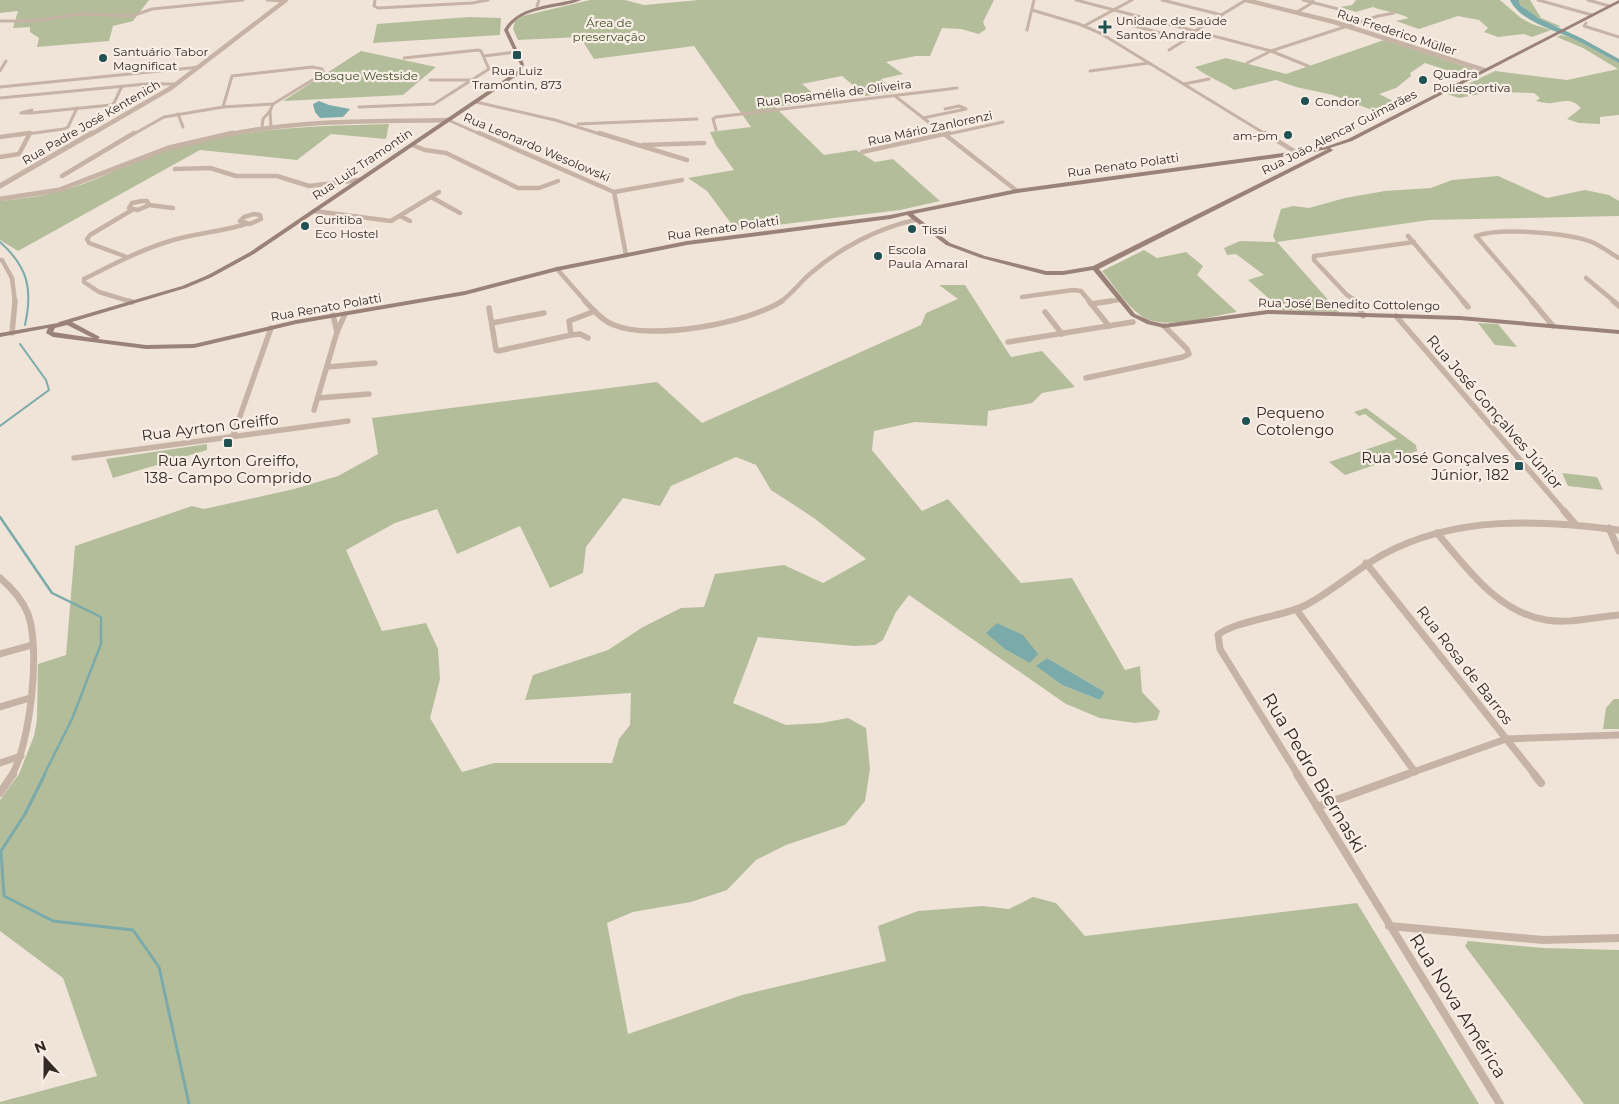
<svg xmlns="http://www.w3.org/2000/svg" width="1619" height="1104" font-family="Montserrat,sans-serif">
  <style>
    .green { fill: #b4bd9a; fill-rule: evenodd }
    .water { fill: #7aabaa }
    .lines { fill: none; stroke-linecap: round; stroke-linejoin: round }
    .stream-far2 { stroke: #7aabaa; stroke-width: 2 }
    .stream-far1 { stroke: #7aabaa; stroke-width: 2.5 }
    .stream { stroke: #7aabaa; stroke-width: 3 }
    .minor-far4 { stroke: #c7b3a6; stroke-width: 3 }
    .minor-far3 { stroke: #c7b3a6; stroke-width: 4.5 }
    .minor-far2 { stroke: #c7b3a6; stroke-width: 5.5 }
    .minor-far1 { stroke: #c7b3a6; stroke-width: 7 }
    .minor { stroke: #c7b3a6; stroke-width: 8 }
    .tertiary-far1 { stroke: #c7b3a6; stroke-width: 4.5 }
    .tertiary { stroke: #c7b3a6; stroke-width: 5 }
    .secondary { fill: #9a8278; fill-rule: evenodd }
    .poi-dot { fill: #1f5152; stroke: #f8eee5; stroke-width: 2 }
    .labels { text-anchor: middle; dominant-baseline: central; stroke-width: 4.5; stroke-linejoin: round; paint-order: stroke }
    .far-poi-label { font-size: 12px; fill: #332a26; stroke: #f8eee5; text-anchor: start }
    .far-park-label { font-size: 12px; fill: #45502c; stroke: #f8eee5 }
    .far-street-label { font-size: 12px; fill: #332a26; stroke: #f8eee5 }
    .poi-label { font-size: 15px; fill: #332a26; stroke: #f8eee5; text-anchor: start }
    .street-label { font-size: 15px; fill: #332a26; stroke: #f8eee5 }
    .near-street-label { font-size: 18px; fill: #332a26; stroke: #f8eee5 }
  </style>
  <rect width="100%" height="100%" fill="#f0e4d9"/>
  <g class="green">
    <path d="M0 0H149L133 21 113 26 109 41 37 47 39 38 30 32V27L13 28 18 11 0 13Z"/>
    <path d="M590 0H625L644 5 699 0H994L983 22 986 29 979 34 961 29 942 28 930 56H916L886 62 903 74 881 79 896 92 866 96 842 76 802 84 823 101 775 107 824 155 856 150 875 162 893 159 940 201 900 210 736 230 707 191 688 178 734 170 716 145 710 132 751 127 694 46 594 59 580 37 518 40 513 29 515 21 523 16Z"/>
    <path d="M1356 0H1500L1521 18 1532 24 1551 30 1532 37 1524 34 1498 37 1484 32 1488 28 1479 20 1458 16 1419 29 1396 21 1409 18C1397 12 1386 12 1373 7L1356 12 1340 7 1352 5Z"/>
    <path d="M1519 0H1530L1541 18 1560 26 1559 27C1544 23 1532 14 1520 5Z"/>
    <path d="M469 17 501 18 500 35 373 43 377 24Z"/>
    <path d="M1561 35 1571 37 1619 63V115L1600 117V124L1579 123 1567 119 1581 108C1572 98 1564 101 1552 103 1547 104 1541 102 1536 101L1540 98 1534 93 1491 92 1459 98 1447 94 1495 71 1567 80 1618 69 1583 48 1557 37Z"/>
    <path d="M1384 40 1473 69 1461 75 1425 63 1410 73 1411 76 1396 88 1379 94 1403 106 1385 115 1333 95 1296 87 1276 80 1234 90C1221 81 1207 77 1195 67L1226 58 1286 74Z"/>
    <path d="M361 51 436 67 403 95 283 101Z"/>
    <path d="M389 124 386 139 331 134 297 160 200 150 18 251 0 240V201C24 199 48 195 71 188 104 178 134 160 167 150 239 128 314 126 389 124Z"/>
    <path d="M1498 176 1547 198 1585 190 1609 195 1619 201V216L1429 220 1277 242 1339 312 1282 310 1248 280 1264 275 1236 254 1227 255 1224 248 1240 241 1276 242 1273 236 1281 209 1293 206 1309 208 1345 198 1385 191 1431 188 1452 180Z"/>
    <path d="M1144 250 1157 258 1186 252 1203 266 1197 275 1237 312C1211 316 1162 332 1140 315 1125 304 1114 285 1102 271Z"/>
    <path d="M939 285H965L1011 357 1042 351 1075 387 1042 393 1032 403 988 411 987 426 915 422 874 431 872 450 922 511 948 499 1021 583 1072 578 1125 670 1140 666 1142 692 1160 711 1157 720 1135 723 1100 718 1066 704 909 595 896 612 883 640 875 645 854 646 758 637 733 703 786 725 821 723 848 718 866 728 870 769 865 801 845 825 786 845 756 860 727 890 691 902 633 912 607 923 628 1034 742 995 886 961 878 926 918 911 982 906 1009 909 1033 897 1056 903 1085 936 1357 903 1479 1104H0V1102L97 1076 63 978 0 931V800L19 774 34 736 37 720 38 664 66 655 75 546 192 506 204 509 294 489 338 476 378 454 372 418 657 382 702 423 921 325 926 313 958 299ZM736 457 756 465 771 490 814 518 866 559 823 583 784 565 715 574 704 607 681 608 643 627 608 650 533 675 525 700 631 693 630 725 619 739 612 763H494L462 772 430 718 440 679 438 649 426 623 382 631 346 550 395 523 437 509 457 554 520 526 550 588 583 573 586 547 623 498 660 506 671 486ZM1047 658 1105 692 1100 700 1062 685 1037 666Z"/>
    <path d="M1478 323 1498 324 1517 347 1495 345Z"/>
    <path d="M1366 408 1416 445 1417 451 1345 475 1329 462 1397 439 1365 414 1359 416 1354 412Z"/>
    <path d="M207 444V450L113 478 106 459Z"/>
    <path d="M1562 473 1597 477 1603 490 1568 486Z"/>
    <path d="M1614 699H1619V729H1603L1606 708Z"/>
    <path d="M1468 941 1543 948 1619 950V1104H1584L1465 946Z"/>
  </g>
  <g class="water">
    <path d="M1510 0H1519L1520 5 1540 19 1581 38 1619 59V63C1605 56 1592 48 1578 41 1558 31 1520 22 1510 0Z"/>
    <path d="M319 101 329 105 350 109 343 117 320 118 315 112 313 104Z"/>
    <path d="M997 623 1023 635 1038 654 1030 663 1005 649 986 633Z"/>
    <path d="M1047 658 1105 692 1100 700 1062 685 1036 666Z"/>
  </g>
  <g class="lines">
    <g class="stream-far2">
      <path d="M0 242C28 267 33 289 25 325"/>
      <path d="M0 426 49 390 46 380 20 344"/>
    </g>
    <path class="stream-far1" d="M0 517 52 593 101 617V644L72 719 44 775"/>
    <path class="stream" d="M45 774 25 814 1 851 4 896 53 921 133 930 159 967 189 1104"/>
    <g class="minor-far4">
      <path d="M267 0 284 1"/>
      <path d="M375 0 374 6 378 8 472 3 488 0"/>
      <path d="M1076 0 1271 51 1308 66"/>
      <path d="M1162 0 1222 15"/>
      <path d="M1303 0 1346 11"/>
      <path d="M1538 0 1592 15"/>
      <path d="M1588 0 1609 6"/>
      <path d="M537 6 539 0"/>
      <path d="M1032 10 1079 24 1100 33 1267 135"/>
      <path d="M1297 12 1312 3 1313 0"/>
      <path d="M0 21H33L81 14 132 16 152 9 243 0"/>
      <path d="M1586 23 1584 26 1619 37"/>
      <path d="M1131 25 1186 40"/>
      <path d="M1084 26 1132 0"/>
      <path d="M1027 30 1034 0"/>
      <path d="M1195 31 1246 0"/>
      <path d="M1169 50 1198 32"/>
      <path d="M484 56 517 52"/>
      <path d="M1247 63 1271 51 1378 16 1394 13"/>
      <path d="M0 71 6 61"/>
      <path d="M1090 71 1149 63"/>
      <path d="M430 80H472"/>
      <path d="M1184 84 1209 79"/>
      <path d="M0 87 200 67"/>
      <path d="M895 96 945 135"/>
      <path d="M0 98 146 84H177"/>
      <path d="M476 102 555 120 603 135"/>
      <path d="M223 107 232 76 312 67 322 69 324 73 273 104 270 111 271 127"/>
      <path d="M359 107 434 104 489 69 481 51 478 50 404 58"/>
      <path d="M32 110 29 113H21Z"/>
      <path d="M31 113 111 105 114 103 122 86"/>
      <path d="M178 114 183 127"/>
      <path d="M923 118 966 109 959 106 945 109"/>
      <path d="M448 120 482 135"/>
      <path d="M578 124 697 119"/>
      <path d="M262 128 263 119 270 111"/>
      <path d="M716 130 713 119 716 117 957 88"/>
      <path d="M19 135 64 129 68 127 77 108"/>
      <path d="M132 135 164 117 223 107 273 104"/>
      <path d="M944 135 1003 122"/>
    </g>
    <g class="minor-far3">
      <path d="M479 133 614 192 626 255"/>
      <path d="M599 133 687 160"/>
      <path d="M943 133 1017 191"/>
      <path d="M1265 133 1297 153"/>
      <path d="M0 137 29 133"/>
      <path d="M412 145 425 150 446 153 518 188H539L558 181"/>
      <path d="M643 145 704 143"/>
      <path d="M862 152 949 133"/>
      <path d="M0 157 19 154 30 133"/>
      <path d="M175 169 210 168 236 176H277L309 186 359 180"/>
      <path d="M62 176 134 133"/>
      <path d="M614 192 682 180"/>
      <path d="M431 197 460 213"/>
      <path d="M142 201H147L149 205 138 210 129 208 132 203Z"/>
      <path d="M149 205 173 208"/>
      <path d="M314 211 391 221 439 192"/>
      <path d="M254 214 260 215 261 219 250 224 240 221 244 217Z"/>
      <path d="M400 216 410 221"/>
      <path d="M1408 236 1464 302"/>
      <path d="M127 257 89 243 87 239 90 235 132 210"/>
      <path d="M0 260H2L12 278 15 302"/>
      <path d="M557 269 586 302"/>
      <path d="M1586 278 1615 302"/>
      <path d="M1022 297 1073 290 1081 291 1090 302"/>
      <path d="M132 302 99 292 84 282V279C112 265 140 250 170 241 195 233 221 232 246 224"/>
      <path d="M780 302C792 294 800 282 811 273 840 248 878 228 915 220"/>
      <path d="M1102 302 1120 300"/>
      <path d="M1358 302 1347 295 1314 260V256L1414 242"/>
      <path d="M1533 302 1476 236C1499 227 1568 233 1592 242 1601 246 1610 253 1619 258"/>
    </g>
    <g class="minor-far2">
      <path d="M129 301 132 302"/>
      <path d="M585 301C593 310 603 321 614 325 652 341 748 323 782 301"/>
      <path d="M1089 301 1109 326"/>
      <path d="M1357 301 1363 316"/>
      <path d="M1463 301 1468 307"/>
      <path d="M1532 301 1553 326"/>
      <path d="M1613 301 1619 306"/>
      <path d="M1091 304 1111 301"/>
      <path d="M489 308 496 350 498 351 571 335 569 321 595 311"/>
      <path d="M1045 312 1062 334"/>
      <path d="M333 315 337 332"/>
      <path d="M1396 316 1565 512"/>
      <path d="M492 323 544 313"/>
      <path d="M12 333 15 301"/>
      <path d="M571 335 580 334 588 338"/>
      <path d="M1008 342 1133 322"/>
      <path d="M327 367 375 363"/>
      <path d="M1086 378 1183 357 1189 354 1187 349 1164 326"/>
      <path d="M318 398 369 394"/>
      <path d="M314 410 337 332 345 314"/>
      <path d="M233 436 271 328"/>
      <path d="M74 458 348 421"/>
    </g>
    <g class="minor-far1">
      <path d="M1564 511 1575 524"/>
      <path d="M1609 528 1619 551"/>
      <path d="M1437 533C1467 568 1497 612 1546 620 1570 624 1595 617 1619 615"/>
      <path d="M1366 563 1535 775"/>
      <path d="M0 578C12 588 22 599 28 614 41 649 30 743 12 775"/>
      <path d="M1296 609 1415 772"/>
      <path d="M0 654 32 645"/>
      <path d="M0 707 30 698"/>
      <path d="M0 763 21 756"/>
      <path d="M1298 775 1220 649 1218 635C1234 621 1281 617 1304 606 1332 592 1356 569 1384 554 1456 515 1541 520 1619 530"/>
      <path d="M1405 775 1506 739 1619 735"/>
    </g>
    <g class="minor">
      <path d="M1297 774 1500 1104"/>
      <path d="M1534 774 1541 783"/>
      <path d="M0 793 13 774"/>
      <path d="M1317 807 1408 774"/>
      <path d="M1389 926 1543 940 1619 938"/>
    </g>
    <g class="tertiary-far1">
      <path d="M1246 0 1334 22 1484 70"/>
      <path d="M90 135 171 88 286 0"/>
      <path d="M227 135C299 119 375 122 448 120"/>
    </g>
    <g class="tertiary">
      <path d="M0 186 92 133"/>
      <path d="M0 199 59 190 168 148 233 133"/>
    </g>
    <path class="secondary" d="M573 0H581C559 10 522 5 508 30L524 64 521 73 254 254 212 277 186 288 72 322 98 336 100 337 98 339 146 345 194 344 296 320 465 291 557 267 687 241 890 215 1017 189 1297 151 1328 146 1348 139 1619 0V3L1352 141 1330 148 1333 150 1332 151 1099 269 1135 314 1151 321 1164 324 1268 310 1460 316 1619 330V334L1460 320 1268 314 1164 328 1147 324 1131 316 1093 270 1063 275H1046L981 258 946 245 907 215 890 219 687 245 557 271 465 295 296 324 194 348 146 349 53 337 46 333 48 328 0 337V333L58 323 59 322 182 286 208 275 250 252 517 71 520 64 504 30C516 7 550 5 573 0ZM1328 149 1093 266 1063 271H1046L985 256 950 243 913 214 1017 193 1297 155ZM67 325 93 338 53 332 55 328Z"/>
  </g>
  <g class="poi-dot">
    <path d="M1102.5 19.5h5v5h5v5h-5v5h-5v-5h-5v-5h5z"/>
    <rect x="512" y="50" width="10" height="10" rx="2.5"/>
    <circle cx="103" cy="58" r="5"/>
    <circle cx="1423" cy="80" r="5"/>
    <circle cx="1305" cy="101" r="5"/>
    <circle cx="1288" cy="135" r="5"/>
    <circle cx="305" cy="226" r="5"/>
    <circle cx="912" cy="229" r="5"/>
    <circle cx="878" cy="256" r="5"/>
    <circle cx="1246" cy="421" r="5"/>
    <rect x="223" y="438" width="10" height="10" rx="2.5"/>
    <rect x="1514" y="461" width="10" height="10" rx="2.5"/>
  </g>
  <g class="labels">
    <g class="far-poi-label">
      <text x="1116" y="20">Unidade de Saúde<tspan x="1116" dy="14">Santos Andrade</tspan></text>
      <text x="113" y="51">Santuário Tabor<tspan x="113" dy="14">Magnificat</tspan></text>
      <text x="517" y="70" text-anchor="middle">Rua Luiz<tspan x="517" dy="14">Tramontin, 873</tspan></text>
      <text x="1433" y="73">Quadra<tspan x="1433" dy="14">Poliesportiva</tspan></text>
      <text x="1315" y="101">Condor</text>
      <text x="1278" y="135" text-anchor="end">am-pm</text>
      <text x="315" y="219">Curitiba<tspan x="315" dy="14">Eco Hostel</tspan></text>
      <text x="922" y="229">Tissi</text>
      <text x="888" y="249">Escola<tspan x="888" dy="14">Paula Amaral</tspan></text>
    </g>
    <g class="far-park-label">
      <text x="609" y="22">Área de<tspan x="609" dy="14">preservação</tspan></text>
      <text x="366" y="75">Bosque Westside</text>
    </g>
    <g class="far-street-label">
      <text transform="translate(1397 32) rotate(18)">Rua Frederico Müller</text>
      <text transform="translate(834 93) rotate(-7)">Rua Rosamélia de Oliveira</text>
      <text transform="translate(91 122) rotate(-30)">Rua Padre José Kentenich</text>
      <text transform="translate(930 128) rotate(-12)">Rua Mário Zanlorenzi</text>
      <text transform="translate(1339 132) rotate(-27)">Rua João Alencar Guimarães</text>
      <text transform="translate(537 147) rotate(23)">Rua Leonardo Wesolowski</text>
      <text transform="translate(362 164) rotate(-34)">Rua Luiz Tramontin</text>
      <text transform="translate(1123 165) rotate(-8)">Rua Renato Polatti</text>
      <text transform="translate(723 228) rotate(-8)">Rua Renato Polatti</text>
      <text transform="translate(1349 304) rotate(1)">Rua José Benedito Cottolengo</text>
      <text transform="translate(326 307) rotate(-10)">Rua Renato Polatti</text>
    </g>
    <g class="poi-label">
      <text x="1256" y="412">Pequeno<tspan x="1256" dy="17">Cotolengo</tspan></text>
      <text x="1509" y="457" text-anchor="end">Rua José Gonçalves<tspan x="1509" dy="17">Júnior, 182</tspan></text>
      <text x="228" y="460" text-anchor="middle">Rua Ayrton Greiffo,<tspan x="228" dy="17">138- Campo Comprido</tspan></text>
    </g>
    <g class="street-label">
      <text transform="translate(1495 412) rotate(49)">Rua José Gonçalves Júnior</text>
      <text transform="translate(210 427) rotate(-7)">Rua Ayrton Greiffo</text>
      <text transform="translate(1465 665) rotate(52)">Rua Rosa de Barros</text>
    </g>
    <g class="near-street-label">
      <text transform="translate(1314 773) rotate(59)">Rua Pedro Biernaski</text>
      <text transform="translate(1458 1006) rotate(58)">Rua Nova América</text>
    </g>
  </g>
  <g transform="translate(45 1059) rotate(339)" stroke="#f8eee5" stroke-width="4" paint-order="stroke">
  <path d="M0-4L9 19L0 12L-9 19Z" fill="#332a26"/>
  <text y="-8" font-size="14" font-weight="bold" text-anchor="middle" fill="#332a26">N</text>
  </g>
</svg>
